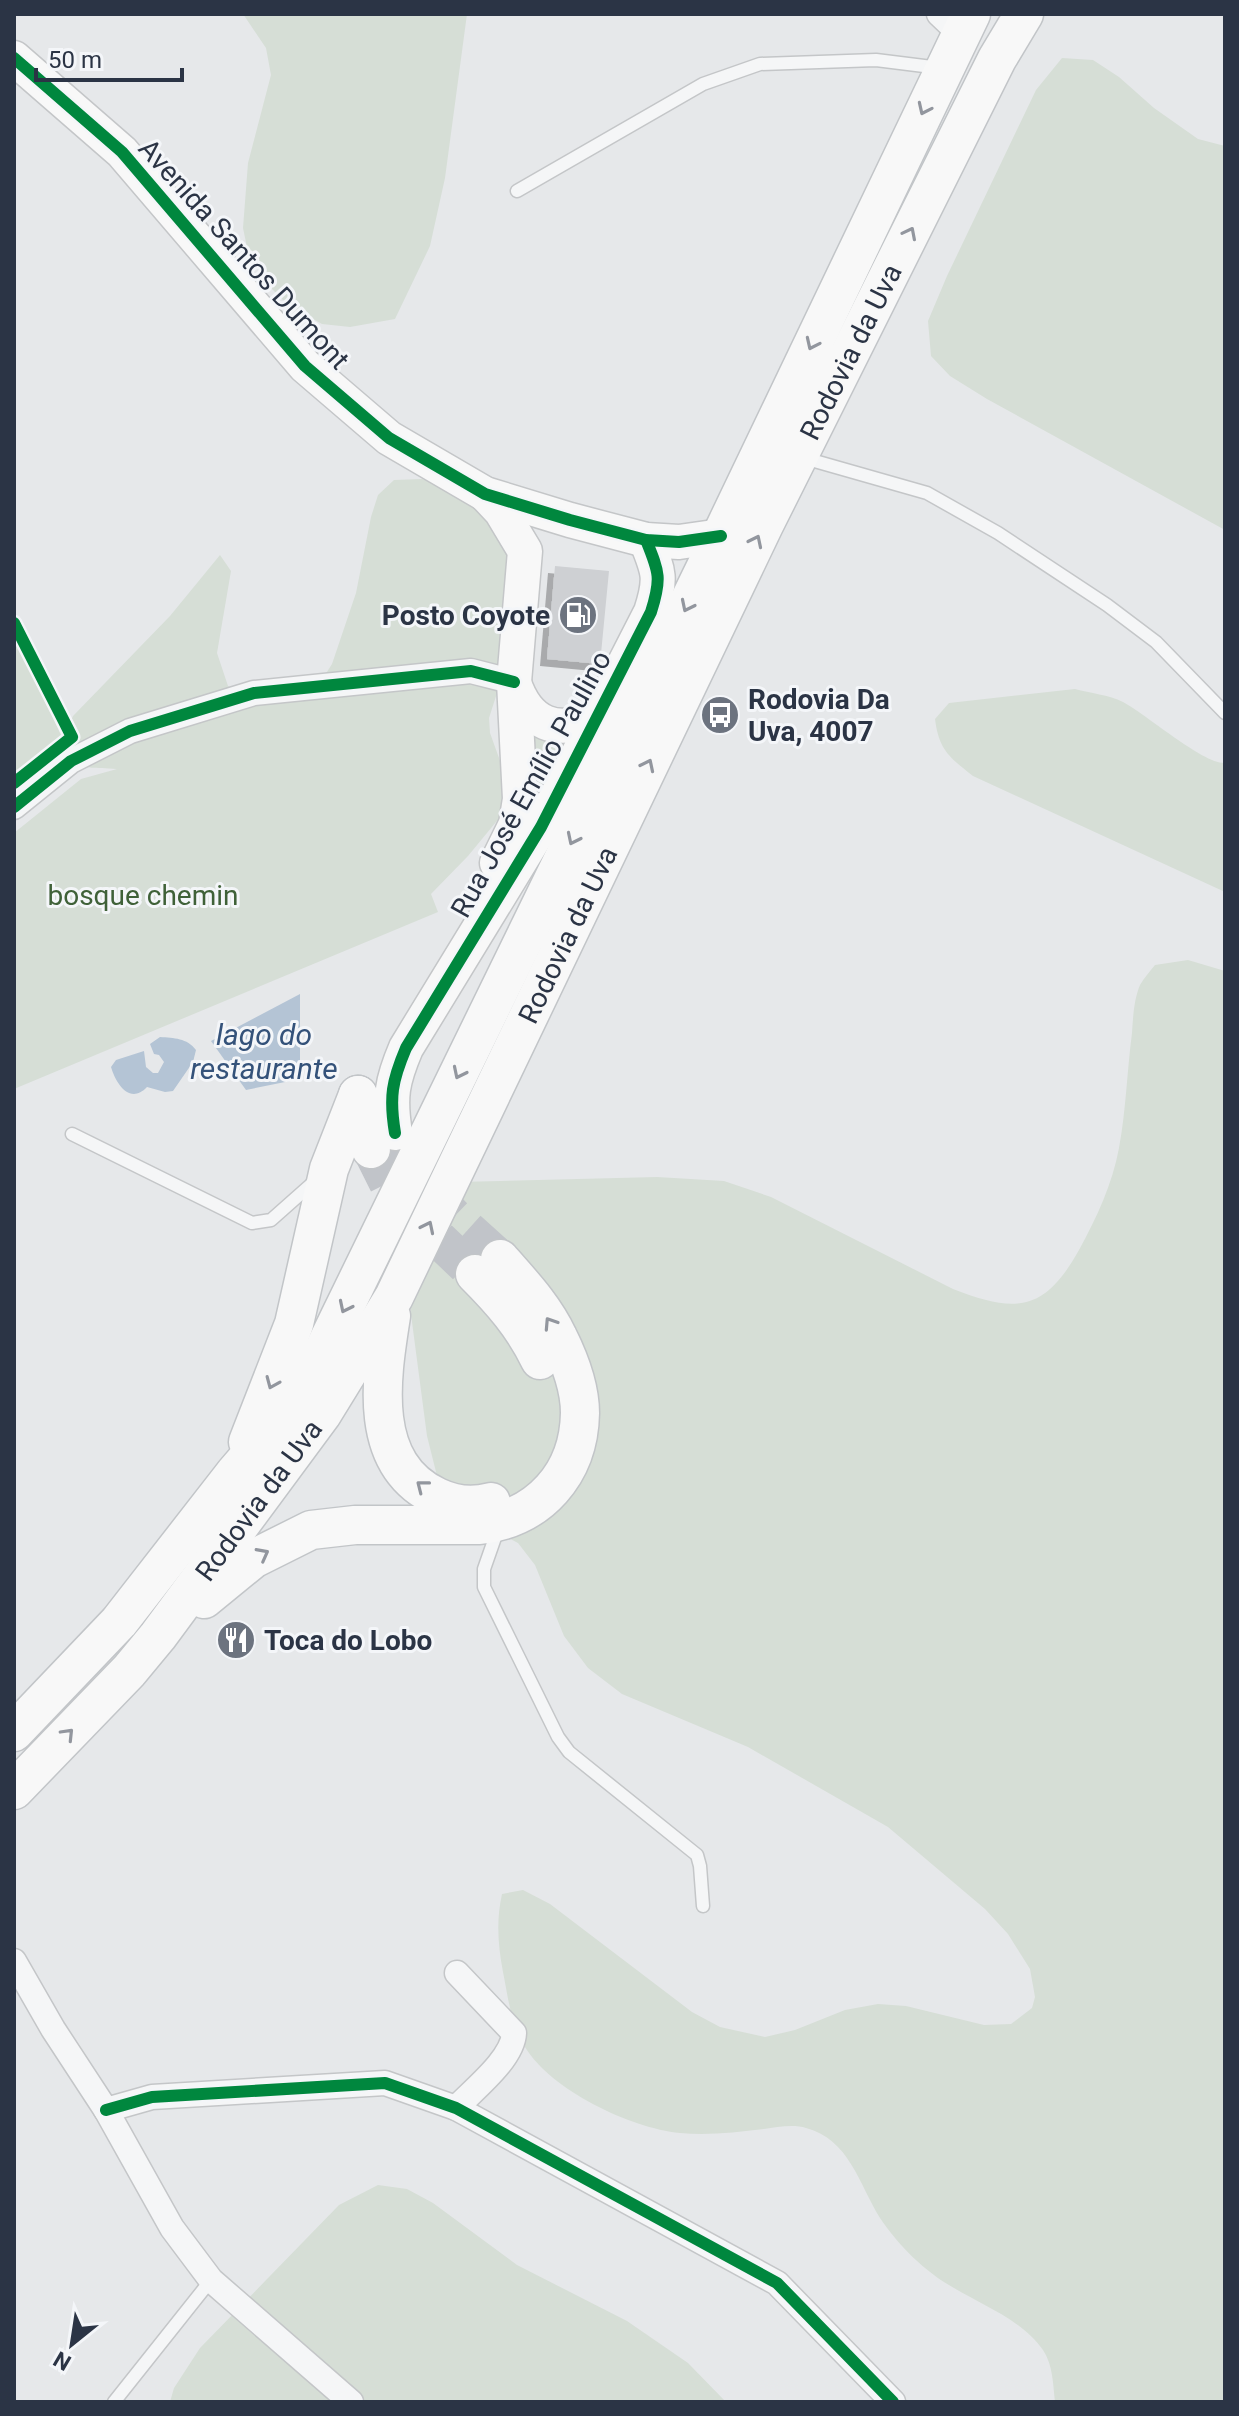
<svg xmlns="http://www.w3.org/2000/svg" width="1239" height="2416" font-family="Roboto,sans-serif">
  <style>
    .green { fill: #d6ded6 }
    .water { fill: #b4c4d5 }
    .building { fill: #ced0d3; filter: url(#shadow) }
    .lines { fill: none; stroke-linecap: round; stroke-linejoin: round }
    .primary-tunnel { stroke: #c1c4c9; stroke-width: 38; stroke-dasharray: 38 19; stroke-linecap: butt }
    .lane-casing { stroke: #c4c6c8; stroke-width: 15 }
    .street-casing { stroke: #c4c6c8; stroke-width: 27 }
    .secondary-casing { stroke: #c4c6c8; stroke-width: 37 }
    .primary-casing { stroke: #c2c5c8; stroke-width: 41 }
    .lane { stroke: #f5f6f7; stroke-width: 12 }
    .street { stroke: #f5f6f7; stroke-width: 24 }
    .secondary { stroke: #f8f8f8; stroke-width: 34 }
    .primary { stroke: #f8f8f8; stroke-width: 38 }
    .cycleway-casing { stroke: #f4f6f9; stroke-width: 17 }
    .cycleway { stroke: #00873e; stroke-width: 12 }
    .oneway { stroke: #92969e }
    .labels { text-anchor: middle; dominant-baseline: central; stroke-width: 6; stroke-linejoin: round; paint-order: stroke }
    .street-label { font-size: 28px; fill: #2b3445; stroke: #f4f6f9 }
    .poi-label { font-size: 28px; font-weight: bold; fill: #2b3445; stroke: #f4f6f9; text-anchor: start }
    .park-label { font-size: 28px; fill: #3f6138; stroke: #f4f6f9 }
    .water-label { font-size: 30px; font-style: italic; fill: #34527a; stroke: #f4f6f9 }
  </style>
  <defs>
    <filter id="shadow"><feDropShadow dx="-7" dy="7" stdDeviation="0" flood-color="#0004"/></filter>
  </defs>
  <rect width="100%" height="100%" fill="#e6e8ea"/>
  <g class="green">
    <path d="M243 14H467L445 178 430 246 395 319 350 327 322 324 288 305 266 283 248 252 243 228 248 163 271 75 266 48Z"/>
    <path d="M1062 58 1093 60 1119 77 1154 108 1198 139 1225 146V530L987 399 950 376 931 356 928 321 947 276 1036 90Z"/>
    <path d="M422 479 452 489 527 548 498 690 489 718 490 733 503 769 520 793 468 856 431 894 438 912 14 1089V833L81 779 117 769C85 766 82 774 60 746L61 742 14 780V628L63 740 73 716 170 616 220 555 231 571 217 653 228 686 248 699 267 703 295 702 316 689 332 664 356 593 371 517 378 495 394 480Z"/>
    <path d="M1075 689C1090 693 1109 695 1123 702 1146 714 1203 764 1225 763V892L973 776C949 757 939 750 935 719L949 703Z"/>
    <path d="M524 729 576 741 534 813Z"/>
    <path d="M1188 960 1225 971V2402H1055C1053 2384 1053 2365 1043 2350 1022 2320 984 2306 954 2288 925 2272 898 2245 880 2218 859 2184 849 2139 806 2128 794 2124 777 2127 764 2129 736 2132 708 2136 680 2133 630 2128 551 2090 525 2047 511 2025 508 1997 503 1972 498 1945 496 1921 502 1894L523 1890 550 1904 692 2012 720 2027 765 2037 795 2030 845 2010 878 2004 906 2006 984 2025 1011 2024 1032 2008 1035 1997 1030 1969 1008 1934 985 1909 888 1827 748 1747 622 1694 588 1668 564 1636 535 1565 518 1543 464 1514 437 1476 427 1436 402 1246 403 1214 413 1196 435 1186 459 1182 657 1177 724 1181 771 1197 953 1289C1015 1313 1044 1313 1079 1250 1097 1217 1112 1185 1119 1148 1126 1111 1127 1071 1132 1033 1133 1017 1134 999 1140 985 1144 978 1150 971 1155 965Z"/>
    <path d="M378 2185 407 2189 433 2203 517 2265 627 2321 688 2363 726 2402H170L174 2388 200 2348 339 2205Z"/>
  </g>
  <g class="water">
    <path d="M300 994V1079L246 1090 211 1041Z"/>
    <path d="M160 1037C174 1038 187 1038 196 1050L193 1062 173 1091 165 1092 147 1087C130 1105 116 1084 111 1067L116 1060 144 1051 146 1067 153 1073H158L164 1062 159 1055 154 1054 150 1044Z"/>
  </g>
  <path class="building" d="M555 566 609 571 600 664 547 659Z"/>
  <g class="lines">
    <g class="primary-tunnel">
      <path d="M398 1141C417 1189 462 1224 500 1259"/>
      <path d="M371 1149 389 1185 410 1212 475 1274"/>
    </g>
    <defs>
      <g id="lane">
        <path d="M517 191 703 84 760 64 876 60 940 68"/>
        <path d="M804 458 927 493 998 533 1107 605 1156 642 1225 713"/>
        <path d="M72 1134 252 1223 271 1220 315 1181"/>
        <path d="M498 1529 484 1569V1587L558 1737 569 1752 697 1855 700 1866 703 1906"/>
        <path d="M114 2402 211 2280"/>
      </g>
      <g id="street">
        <path d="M939 14 960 34"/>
        <path d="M14 807 71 761 130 731 254 693 471 671 514 682"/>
        <path d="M14 1961 53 2029 106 2110 172 2228 211 2280 351 2402"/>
        <path d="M456 2108C473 2090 513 2059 514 2033L457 1973"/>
        <path d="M106 2110 152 2097 385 2083 456 2108 777 2283 893 2402"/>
      </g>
      <g id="secondary">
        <path d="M14 58 122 152 305 366 389 438 485 494 570 520 646 540 679 542 721 536"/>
        <path d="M485 494 501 511 525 551 514 682 520 799 516 824 497 863"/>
        <path d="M514 683C528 724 557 736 596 717"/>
        <path d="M395 1133C389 1097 392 1081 406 1048L541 827 651 612C662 578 659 572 646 540"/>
      </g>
      <g id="primary">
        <path d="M358 1095 371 1149"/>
        <path d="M475 1274C501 1300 524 1326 540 1360"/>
        <path d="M391 1316C381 1379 367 1464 437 1497 454 1505 473 1507 491 1502"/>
        <path d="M248 1442 294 1324 329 1169 358 1095"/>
        <path d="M204 1599 253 1559 311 1530 355 1525H480C539 1518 579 1474 580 1413 580 1388 569 1359 558 1337 544 1307 521 1283 500 1259"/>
        <path d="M14 1732 119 1622 235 1473 284 1416 308 1382 721 536 971 14"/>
        <path id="s1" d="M14 1790 129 1671 158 1636 322 1414 394 1297 764 525 997 59 1024 14"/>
      </g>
    </defs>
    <use href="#lane" class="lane-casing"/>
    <use href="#street" class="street-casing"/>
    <use href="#secondary" class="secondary-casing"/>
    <use href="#primary" class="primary-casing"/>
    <use href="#lane" class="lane"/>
    <use href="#street" class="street"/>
    <use href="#secondary" class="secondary"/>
    <use href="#primary" class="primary"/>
    <defs>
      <g id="cycleway">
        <path d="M14 58 122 152 305 366 389 438 485 494 570 520 646 540 679 542 721 536"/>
        <path d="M14 623 72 737 14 783"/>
        <path d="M14 807 71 761 130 731 254 693 471 671 514 682"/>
        <path d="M395 1133C389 1097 392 1081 406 1048L541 827 651 612C662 578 659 572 646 540"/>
        <path d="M106 2110 152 2097 385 2083 456 2108 777 2283 893 2402"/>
      </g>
    </defs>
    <use href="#cycleway" class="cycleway-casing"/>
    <use href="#cycleway" class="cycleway"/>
  </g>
  <defs><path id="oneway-chevron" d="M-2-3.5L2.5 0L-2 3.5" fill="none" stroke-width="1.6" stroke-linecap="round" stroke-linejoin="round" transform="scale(2)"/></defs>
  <g class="oneway">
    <use href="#oneway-chevron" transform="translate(924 109) rotate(115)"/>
    <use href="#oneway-chevron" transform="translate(910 233) rotate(-63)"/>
    <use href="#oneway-chevron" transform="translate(812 344) rotate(115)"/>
    <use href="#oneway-chevron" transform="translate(756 541) rotate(-64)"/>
    <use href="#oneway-chevron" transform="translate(687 606) rotate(116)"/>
    <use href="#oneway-chevron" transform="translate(648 765) rotate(-64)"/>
    <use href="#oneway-chevron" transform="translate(573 839) rotate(116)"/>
    <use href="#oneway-chevron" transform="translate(459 1073) rotate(116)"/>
    <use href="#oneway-chevron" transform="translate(428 1227) rotate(-64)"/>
    <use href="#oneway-chevron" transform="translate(345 1307) rotate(116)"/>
    <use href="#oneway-chevron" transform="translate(550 1323) rotate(-123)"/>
    <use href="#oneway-chevron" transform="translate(272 1383) rotate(113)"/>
    <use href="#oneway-chevron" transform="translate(422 1486) rotate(-142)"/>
    <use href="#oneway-chevron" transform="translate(263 1554) rotate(-28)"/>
    <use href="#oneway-chevron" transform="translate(68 1734) rotate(-46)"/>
  </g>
  <defs>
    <symbol id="fuel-disc" viewBox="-11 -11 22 22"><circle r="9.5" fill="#6c737f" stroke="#f4f6f9"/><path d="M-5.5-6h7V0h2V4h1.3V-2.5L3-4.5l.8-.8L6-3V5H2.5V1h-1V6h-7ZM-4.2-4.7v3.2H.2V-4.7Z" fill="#fff"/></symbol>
    <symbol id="bus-disc" viewBox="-11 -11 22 22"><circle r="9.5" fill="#6c737f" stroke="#f4f6f9"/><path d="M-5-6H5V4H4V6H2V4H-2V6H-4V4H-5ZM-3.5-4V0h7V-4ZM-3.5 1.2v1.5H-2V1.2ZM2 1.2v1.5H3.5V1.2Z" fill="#fff"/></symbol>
    <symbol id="restaurant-disc" viewBox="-11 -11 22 22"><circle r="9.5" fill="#6c737f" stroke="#f4f6f9"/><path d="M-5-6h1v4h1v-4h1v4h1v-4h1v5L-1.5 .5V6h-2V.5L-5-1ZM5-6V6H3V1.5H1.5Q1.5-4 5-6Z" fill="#fff"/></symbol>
  </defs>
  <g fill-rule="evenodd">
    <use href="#fuel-disc" x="556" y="593" width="44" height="44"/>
    <use href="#bus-disc" x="698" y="693" width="44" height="44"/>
    <use href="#restaurant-disc" x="214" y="1618" width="44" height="44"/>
  </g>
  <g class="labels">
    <g class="street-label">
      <text transform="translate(244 254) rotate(48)">Avenida Santos Dumont</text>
      <text stroke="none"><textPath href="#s1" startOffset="1674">Rodovia da Uva</textPath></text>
      <text transform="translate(531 784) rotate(-61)">Rua José Emílio Paulino</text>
      <text stroke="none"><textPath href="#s1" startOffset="1026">Rodovia da Uva</textPath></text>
      <text stroke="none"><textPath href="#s1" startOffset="380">Rodovia da Uva</textPath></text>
    </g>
    <g class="poi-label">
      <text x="550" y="615" text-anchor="end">Posto Coyote</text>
      <text x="748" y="699">Rodovia Da<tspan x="748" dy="32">Uva, 4007</tspan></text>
      <text x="264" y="1640">Toca do Lobo</text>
    </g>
    <g class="park-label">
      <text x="143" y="895">bosque chemin</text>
    </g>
    <g class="water-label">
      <text x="264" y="1034">lago do<tspan x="264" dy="34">restaurante</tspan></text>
    </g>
  </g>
  <rect width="1239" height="2416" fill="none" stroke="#2b3445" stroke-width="32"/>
  <g transform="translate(72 2344) rotate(210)" stroke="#f4f6f9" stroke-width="6" paint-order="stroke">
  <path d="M0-6L14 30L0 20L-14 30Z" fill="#2b3445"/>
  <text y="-12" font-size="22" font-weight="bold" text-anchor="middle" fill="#2b3445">N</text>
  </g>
  <path d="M36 68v12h146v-12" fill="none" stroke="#2b3445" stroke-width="4"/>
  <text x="48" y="68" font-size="24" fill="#2b3445" stroke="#f4f6f9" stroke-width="6" paint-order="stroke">50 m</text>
</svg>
